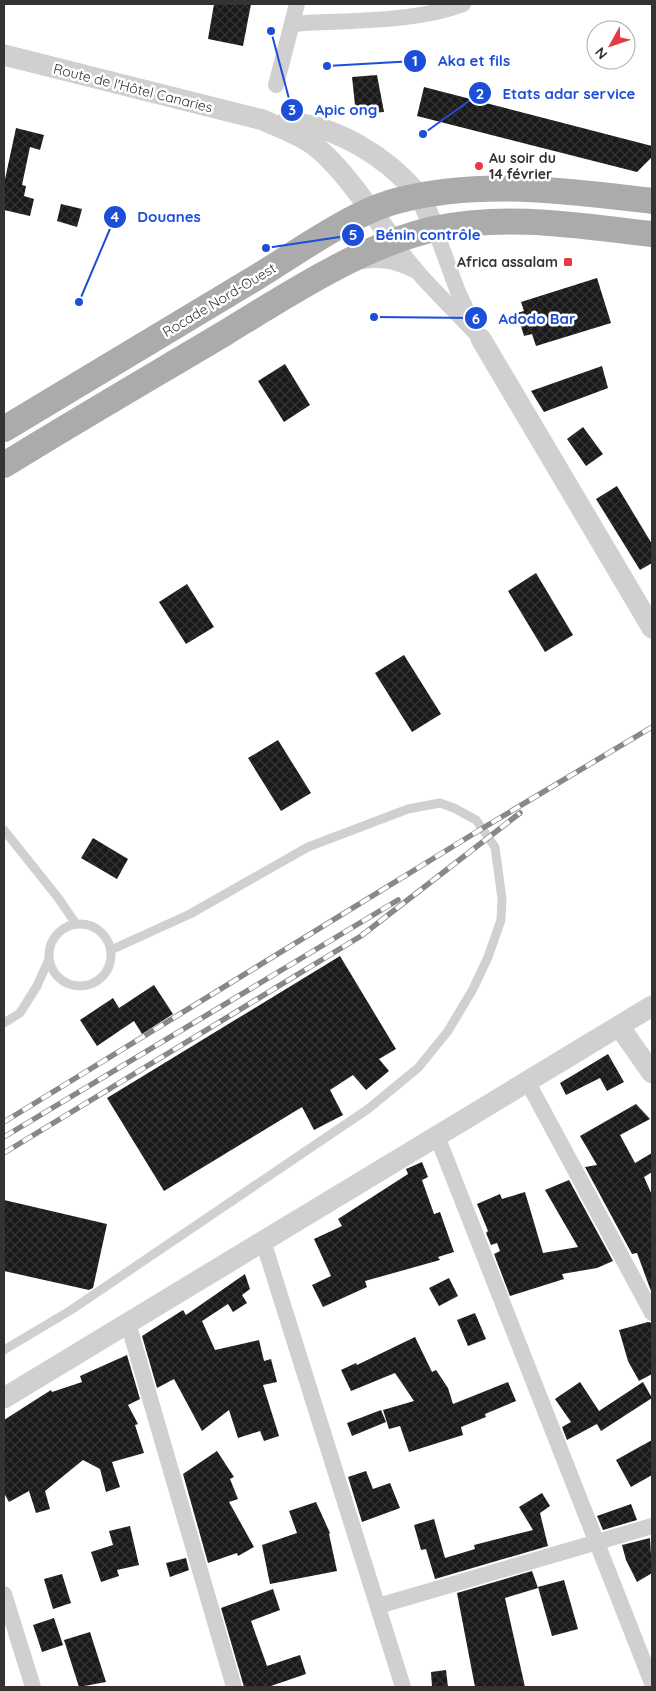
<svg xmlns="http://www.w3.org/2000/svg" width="656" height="1691" font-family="Quicksand,sans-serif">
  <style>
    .building { fill: url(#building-cross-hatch) }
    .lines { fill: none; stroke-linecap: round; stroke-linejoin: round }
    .service { stroke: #d0d0d0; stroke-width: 9 }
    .minor { stroke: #d0d0d0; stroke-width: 16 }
    .tertiary { stroke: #d0d0d0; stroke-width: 21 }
    .primary { stroke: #ababab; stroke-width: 26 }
    .rail-casing { stroke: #888; stroke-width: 5.5 }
    .rail { stroke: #fff; stroke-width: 4; stroke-dasharray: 11; stroke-linecap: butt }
    .poi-dot { fill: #e63946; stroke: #fff; stroke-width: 2 }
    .labels { text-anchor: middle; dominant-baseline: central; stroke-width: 5; stroke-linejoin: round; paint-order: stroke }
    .street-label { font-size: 14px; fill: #333; stroke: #fff }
    .poi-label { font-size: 14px; font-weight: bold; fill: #333; stroke: #fff; text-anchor: start }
    .leader { fill: none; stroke: #1d4ed8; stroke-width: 2 }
    .callout-dot { fill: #1d4ed8; stroke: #fff; stroke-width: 2 }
    .mark-label { font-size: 15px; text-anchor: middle; font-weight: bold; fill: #fff }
    .callout-label { font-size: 15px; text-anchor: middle; font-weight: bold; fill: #1d4ed8; stroke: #fff; stroke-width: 5; stroke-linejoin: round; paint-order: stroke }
  </style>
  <defs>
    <pattern id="building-cross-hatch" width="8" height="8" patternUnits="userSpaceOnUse" patternTransform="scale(1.25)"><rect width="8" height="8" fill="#1a1a1a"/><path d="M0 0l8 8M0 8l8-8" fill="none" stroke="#333"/></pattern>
  </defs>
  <rect width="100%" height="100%" fill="#fff"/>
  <g class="building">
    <path d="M214 4H251L243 46 208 39Z"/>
    <path d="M377 75 384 112 356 114 352 77Z"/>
    <path d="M424 87 652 146V157L637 172 417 116Z"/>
    <path d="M16 128 44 135 40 150 30 147 22 185 26 186 24 196 34 199 30 216 4 210V184Z"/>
    <path d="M61 204 82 209 77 227 57 221Z"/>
    <path d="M597 278 611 323 536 346 532 334 524 336 517 313 524 311 521 302Z"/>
    <path d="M285 364 310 405 284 422 258 381Z"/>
    <path d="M602 366 608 388 544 412 531 391Z"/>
    <path d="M583 427 603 454 586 466 567 439Z"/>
    <path d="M617 486 652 544V563L640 570 596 499Z"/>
    <path d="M536 573 573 635 545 652 508 591Z"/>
    <path d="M187 584 214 627 186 644 159 602Z"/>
    <path d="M404 655 441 714 412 732 375 673Z"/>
    <path d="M278 740 311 793 281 811 248 758Z"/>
    <path d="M93 838 128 859 117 879 81 858Z"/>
    <path d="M340 956 396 1049 379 1059 389 1071 366 1090 353 1075 330 1090 343 1115 314 1130 302 1107 164 1191 107 1098Z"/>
    <path d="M154 985 173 1014 142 1034 134 1021 97 1046 80 1020 113 998 119 1008Z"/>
    <path d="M608 1054 624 1082 607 1091 600 1078 566 1095 560 1083Z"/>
    <path d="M636 1104 650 1119 620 1135 635 1163 652 1153V1172L644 1177 652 1195 651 1291 637 1253 632 1254 585 1167 597 1165 580 1136Z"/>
    <path d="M422 1162 428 1177 422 1180 434 1214 440 1212 454 1252 438 1257 440 1260 365 1281 367 1287 323 1307 312 1285 331 1276 314 1239 342 1226 338 1219 408 1174 406 1169Z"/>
    <path d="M569 1180 613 1261 597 1268 562 1274 564 1279 510 1296 494 1254 500 1251 497 1243 491 1245 486 1233 488 1231 477 1204 500 1194 502 1199 525 1192 543 1253 578 1247 545 1190Z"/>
    <path d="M4 1200 107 1224 93 1288 89 1290 4 1271Z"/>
    <path d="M245 1274 250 1289 242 1295 247 1303 233 1312 228 1304 202 1321 215 1350 259 1340 264 1361 271 1359 277 1382 263 1385 279 1436 264 1441 260 1431 238 1438 229 1410 202 1431 174 1379 157 1388 142 1336 183 1310 186 1315Z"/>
    <path d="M449 1278 458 1296 439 1306 429 1288Z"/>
    <path d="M475 1313 486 1339 468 1346 457 1320Z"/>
    <path d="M648 1322 652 1323V1374L639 1381 628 1361 619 1330Z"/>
    <path d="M415 1337 432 1372 436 1370 448 1388 453 1404 508 1382 516 1401 485 1414 486 1417 461 1427 463 1435 409 1452 400 1426 389 1429 383 1410 414 1401 395 1373 351 1391 341 1370 356 1363 357 1365Z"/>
    <path d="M127 1355 140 1399 128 1405 138 1424 135 1425 144 1453 112 1462 120 1487 106 1492 100 1469 83 1460 45 1491 50 1509 36 1513 29 1491 9 1502 4 1493V1420L51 1390 52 1392 82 1382 80 1376Z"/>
    <path d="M580 1382 599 1411 643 1382 652 1398 601 1431 597 1424 567 1440 562 1427 571 1422 555 1399Z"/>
    <path d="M381 1410 386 1422 352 1436 347 1423Z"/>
    <path d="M652 1440V1475L631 1487 616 1460Z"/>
    <path d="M217 1451 234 1477 230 1479 238 1499 229 1502 254 1547 238 1556 237 1553 208 1563 183 1474Z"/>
    <path d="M366 1471 373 1489 390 1483 400 1508 362 1522 348 1477Z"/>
    <path d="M542 1493 550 1506 540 1513 548 1546 435 1579 426 1549 421 1550 414 1525 434 1519 445 1558 475 1549 474 1545 533 1530 519 1507Z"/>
    <path d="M316 1502 330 1533 329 1534 337 1571 270 1584 262 1545 297 1533 289 1511Z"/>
    <path d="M631 1504 637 1520 603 1530 597 1516Z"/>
    <path d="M130 1526 139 1565 117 1570 119 1576 101 1582 91 1552 113 1545 109 1531Z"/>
    <path d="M650 1538 652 1573 637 1582 626 1560 622 1545Z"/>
    <path d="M186 1558 189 1570 170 1577 166 1563Z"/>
    <path d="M532 1571 538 1588 505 1598 525 1687H475L457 1593Z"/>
    <path d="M62 1574 71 1603 53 1609 44 1579Z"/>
    <path d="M564 1580 578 1629 552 1636 538 1587Z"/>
    <path d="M273 1589 280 1610 251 1621 267 1666 300 1655 306 1674 268 1687H244L221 1608Z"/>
    <path d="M54 1618 63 1645 42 1652 33 1625Z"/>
    <path d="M90 1632 106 1682 79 1687 64 1640Z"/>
    <path d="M446 1670 448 1687H432L431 1672Z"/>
  </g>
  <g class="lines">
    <g class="service">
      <path d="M4 830 59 899 76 924"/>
      <circle cx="80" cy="955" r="31"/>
      <path d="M4 1023 20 1013 37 986 49 959"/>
      <path d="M4 1350 71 1310 368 1109 418 1068 448 1031 473 989 488 957 501 920 502 899 495 847 476 820 454 808 440 803 408 809 308 847 190 914 111 950"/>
    </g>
    <g class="minor">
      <path d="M292 24C345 20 414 23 463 4"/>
      <path d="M276 85 297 4"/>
      <path d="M435 229 458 292 472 322"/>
      <path d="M394 242C419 278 452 307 481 339"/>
      <path d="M362 261C381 258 395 261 412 269"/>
      <path d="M527 1081 652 1313"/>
      <path d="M437 1136 652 1683"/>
      <path d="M263 1241 403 1687"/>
      <path d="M128 1323 234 1687"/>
      <path d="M4 1594 33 1687"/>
      <path d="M378 1606 652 1526"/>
    </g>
    <g class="tertiary">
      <path d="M4 55 263 120C278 127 295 133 309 142 337 159 374 215 394 242"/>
      <path d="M286 122C335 125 386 156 418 194 425 204 429 218 435 229"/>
      <path d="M481 339 652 628"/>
      <path d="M619 1026 652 1073"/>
      <path d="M4 1398 652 1006"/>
    </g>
    <g class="primary">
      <path d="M4 429C88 378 173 328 257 277 298 252 354 211 400 200 481 179 570 191 652 201"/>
      <path d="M4 465C77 420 151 377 225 333 287 295 363 245 434 229 507 213 580 226 652 234"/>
    </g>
    <defs>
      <g id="rail">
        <path d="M4 1122 483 828 652 727"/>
        <path d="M4 1137 398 900"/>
        <path d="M4 1153 361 936 520 813"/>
      </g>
    </defs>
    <use href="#rail" class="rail-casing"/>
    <use href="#rail" class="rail"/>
  </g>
  <g class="poi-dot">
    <circle cx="479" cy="166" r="5"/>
    <rect x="563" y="257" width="10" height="10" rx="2.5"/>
  </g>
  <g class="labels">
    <g class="street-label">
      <text transform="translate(133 88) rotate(14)">Route de l'Hôtel Canaries</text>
      <text transform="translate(219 300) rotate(-31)">Rocade Nord-Ouest</text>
    </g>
    <g class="poi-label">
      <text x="489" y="158">Au soir du<tspan x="489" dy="16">14 février</tspan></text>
      <text x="558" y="262" text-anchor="end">Africa assalam</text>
    </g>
  </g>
  <path class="leader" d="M327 66L415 61M423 134L480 93M271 31L292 110M79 302L115 217M266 248L353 235M374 317L476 318"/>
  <g class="callout-dot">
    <circle cx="327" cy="66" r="5"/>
    <circle cx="423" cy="134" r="5"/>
    <circle cx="271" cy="31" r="5"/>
    <circle cx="79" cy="302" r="5"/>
    <circle cx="266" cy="248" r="5"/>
    <circle cx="374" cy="317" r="5"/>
    <circle cx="415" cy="61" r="12"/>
    <circle cx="480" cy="93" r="12"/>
    <circle cx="292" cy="110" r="12"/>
    <circle cx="115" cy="217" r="12"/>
    <circle cx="353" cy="235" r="12"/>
    <circle cx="476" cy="318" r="12"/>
  </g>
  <g class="mark-label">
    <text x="415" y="66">1</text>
    <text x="480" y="99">2</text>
    <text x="292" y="115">3</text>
    <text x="115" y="222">4</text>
    <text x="353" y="240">5</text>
    <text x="476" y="324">6</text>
  </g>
  <g class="callout-label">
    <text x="474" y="66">Aka et fils</text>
    <text x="569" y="99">Etats adar service</text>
    <text x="346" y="115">Apic ong</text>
    <text x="169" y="222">Douanes</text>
    <text x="428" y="240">Bénin contrôle</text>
    <text x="537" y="324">Adodo Bar</text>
  </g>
  <rect width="656" height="1691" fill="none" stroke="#333333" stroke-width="10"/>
  <g transform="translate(611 45) rotate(230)"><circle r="24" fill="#ffffff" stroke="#adadad"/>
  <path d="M0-4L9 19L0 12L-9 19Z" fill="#e63946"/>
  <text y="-8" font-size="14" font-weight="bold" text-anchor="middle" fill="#333333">N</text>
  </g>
</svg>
